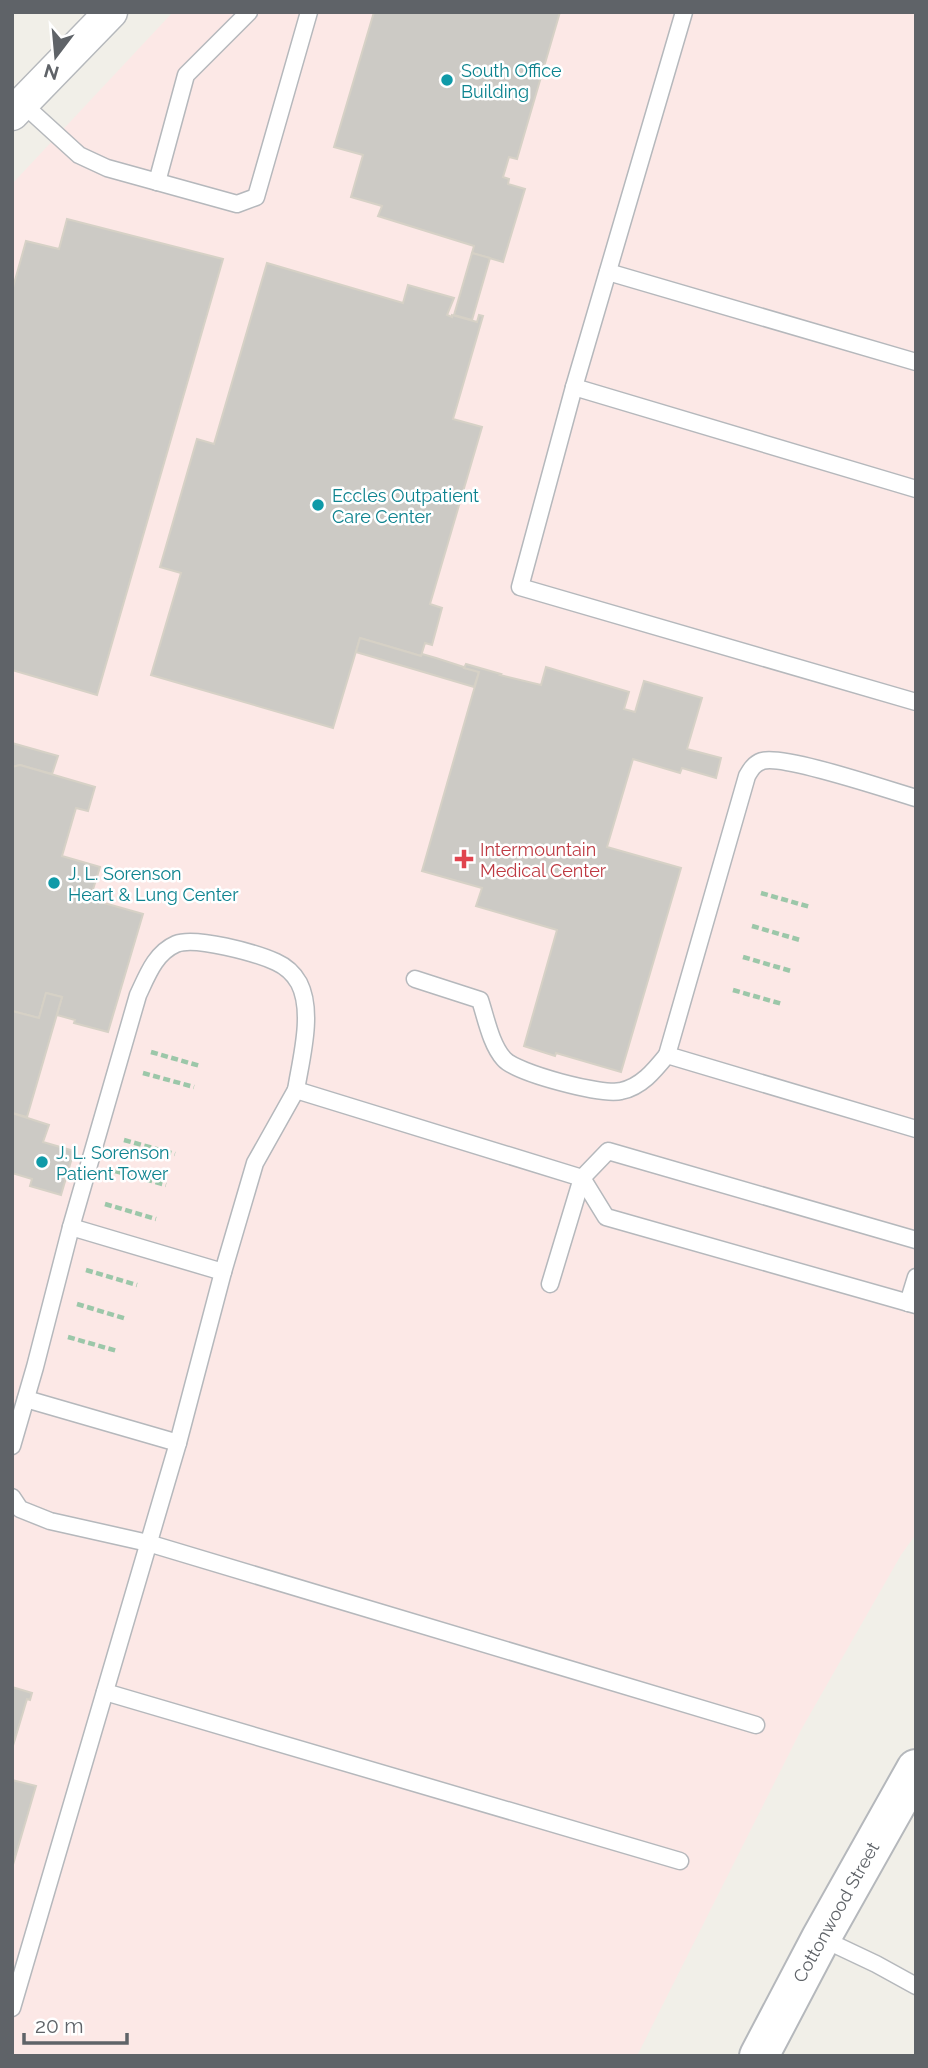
<svg xmlns="http://www.w3.org/2000/svg" width="928" height="2068" font-family="Raleway,sans-serif">
  <style>
    .medical { fill: #fce8e6 }
    .building { fill: #cccac5; stroke: #d6d1c6; stroke-width: 2 }
    .lines { fill: none; stroke-linecap: round; stroke-linejoin: round }
    .service-casing { stroke: #b5b8bc; stroke-width: 19 }
    .minor-casing { stroke: #b5b8bc; stroke-width: 35 }
    .tertiary-casing { stroke: #b5b8bc; stroke-width: 42 }
    .path { stroke: #9cc7a9; stroke-width: 4.5; stroke-dasharray: 7 3.5; stroke-linecap: butt }
    .service { stroke: #fff; stroke-width: 16 }
    .minor { stroke: #fff; stroke-width: 32 }
    .tertiary { stroke: #fff; stroke-width: 38 }
    .culture-dot { fill: #0f9aa8; stroke: #fff; stroke-width: 2.5 }
    .health-dot { fill: #e0444e; stroke: #fff; stroke-width: 2.5 }
    .labels { text-anchor: middle; dominant-baseline: central; stroke-width: 5; stroke-linejoin: round; paint-order: stroke }
    .culture-label { font-size: 18px; fill: #0d838f; stroke: #fff; text-anchor: start }
    .health-label { font-size: 18px; fill: #be3a42; stroke: #fff; text-anchor: start }
    .street-label { font-size: 18px; fill: #5f6368; stroke: #fff }
  </style>
  <rect width="100%" height="100%" fill="#f1efe8"/>
  <path class="medical" d="M173 12H916V1534L901 1555 801 1730 637 2056H12V184Z"/>
  <g class="building">
    <path d="M374 12H560L517 159 509 157 503 177 509 179 508 184 525 189 503 262 472 253 474 246 378 216 382 206 351 197 363 155 334 147Z"/>
    <path d="M67 219 223 259 97 695 12 670V291L26 241 59 249Z"/>
    <path d="M472 253 490 258 472 320 454 315Z"/>
    <path d="M267 263 403 303 408 285 454 298 447 315 452 317V315L477 322 479 315 483 316 453 419 482 427 430 604 442 608 432 645 425 643 421 656 360 638 333 728 151 675 181 573 160 567 197 439 214 444Z"/>
    <path d="M360 638 421 656 422 654 436 658 479 672 474 687 356 652Z"/>
    <path d="M466 664 501 674 500 675 541 685 546 667 629 692 624 709 635 712 644 681 702 698 687 749 721 758 716 778 682 768 680 773 633 759 607 847 681 868 621 1072 556 1053 555 1056 524 1046 557 930 476 906 482 888 422 871 479 672 464 668Z"/>
    <path d="M12 743 58 756 52 774 20 765 12 767Z"/>
    <path d="M20 765 95 787 88 811 76 808 62 856 100 867 90 899 143 914 108 1032 74 1023 75 1020 57 1015 62 997 46 993 39 1018 12 1011V767Z"/>
    <path d="M46 993 62 997 27 1117 12 1113V1011L39 1018Z"/>
    <path d="M12 1113 49 1125 43 1142 74 1151 61 1195 30 1186 32 1179 12 1173Z"/>
    <path d="M12 1687 32 1693 30 1700 27 1699 12 1749Z"/>
    <path d="M12 1780 36 1786 12 1868Z"/>
  </g>
  <g class="lines">
    <defs>
      <g id="service">
        <path d="M684 12 574 387 916 489"/>
        <path d="M23 104 79 155 107 168 237 204 256 197 309 12"/>
        <path d="M157 182 186 75 249 12"/>
        <path d="M608 272 916 362"/>
        <path d="M574 387 520 587 916 702"/>
        <path d="M916 798C888 790 783 754 762 761 754 764 751 769 747 776L667 1055 916 1129"/>
        <path d="M415 979 480 1000C486 1018 491 1045 504 1059 516 1073 603 1096 621 1091 641 1087 654 1071 667 1055"/>
        <path d="M71 1227 223 1272"/>
        <path d="M550 1284 582 1178 608 1151 916 1240"/>
        <path d="M908 1303 916 1277"/>
        <path d="M26 1399 178 1443"/>
        <path d="M12 1446 35 1367 71 1227 138 995C147 976 155 953 176 944 195 936 256 953 276 962 285 966 294 974 299 983 314 1012 301 1059 296 1090"/>
        <path d="M12 1497 20 1509 50 1521 148 1543 756 1725"/>
        <path d="M105 1692 680 1861"/>
        <path d="M821 1938 876 1964 916 1986"/>
        <path d="M12 2008 178 1443 223 1272 255 1163 296 1090 582 1178 606 1217 916 1305"/>
      </g>
      <path id="minor" d="M12 114 111 12"/>
      <path id="tertiary" d="M759 2056 821 1938 916 1769"/>
    </defs>
    <use href="#service" class="service-casing"/>
    <use href="#minor" class="minor-casing"/>
    <use href="#tertiary" class="tertiary-casing"/>
    <g class="path">
      <path d="M761 893 810 907"/>
      <path d="M752 926 800 940"/>
      <path d="M743 957 791 971"/>
      <path d="M733 990 782 1004"/>
      <path d="M151 1052 200 1066"/>
      <path d="M143 1073 194 1087"/>
      <path d="M124 1140 175 1154"/>
      <path d="M115 1171 166 1185"/>
      <path d="M105 1204 156 1219"/>
      <path d="M86 1270 137 1285"/>
      <path d="M77 1304 127 1319"/>
      <path d="M68 1337 117 1351"/>
    </g>
    <use href="#service" class="service"/>
    <use href="#minor" class="minor"/>
    <use href="#tertiary" class="tertiary"/>
  </g>
  <g class="culture-dot">
    <circle cx="447" cy="80" r="7"/>
    <circle cx="318" cy="505" r="7"/>
    <circle cx="54" cy="883" r="7"/>
    <circle cx="42" cy="1162" r="7"/>
  </g>
  <path class="health-dot" d="M460.5 848.5h7v7h7v7h-7v7h-7v-7h-7v-7h7z"/>
  <g class="labels">
    <g class="culture-label">
      <text x="461" y="70">South Office<tspan x="461" dy="21">Building</tspan></text>
      <text x="332" y="495">Eccles Outpatient<tspan x="332" dy="21">Care Center</tspan></text>
      <text x="68" y="873">J. L. Sorenson<tspan x="68" dy="21">Heart &amp; Lung Center</tspan></text>
      <text x="56" y="1152">J. L. Sorenson<tspan x="56" dy="21">Patient Tower</tspan></text>
    </g>
    <g class="health-label">
      <text x="480" y="849">Intermountain<tspan x="480" dy="21">Medical Center</tspan></text>
    </g>
    <g class="street-label">
      <text transform="translate(836 1912) rotate(-61)">Cottonwood Street</text>
    </g>
  </g>
  <rect width="928" height="2068" fill="none" stroke="#5f6368" stroke-width="28"/>
  <g transform="translate(56 56) rotate(196)" stroke="#ffffff" stroke-width="5" paint-order="stroke">
  <path d="M0-5L12 26L0 18L-12 26Z" fill="#5f6368"/>
  <text y="-10" font-size="19" font-weight="bold" text-anchor="middle" fill="#5f6368">N</text>
  </g>
  <path d="M24 2033v10h103v-10" fill="none" stroke="#5f6368" stroke-width="3.5"/>
  <text x="35" y="2033" font-size="21" fill="#5f6368" stroke="#ffffff" stroke-width="5" paint-order="stroke">20 m</text>
</svg>
